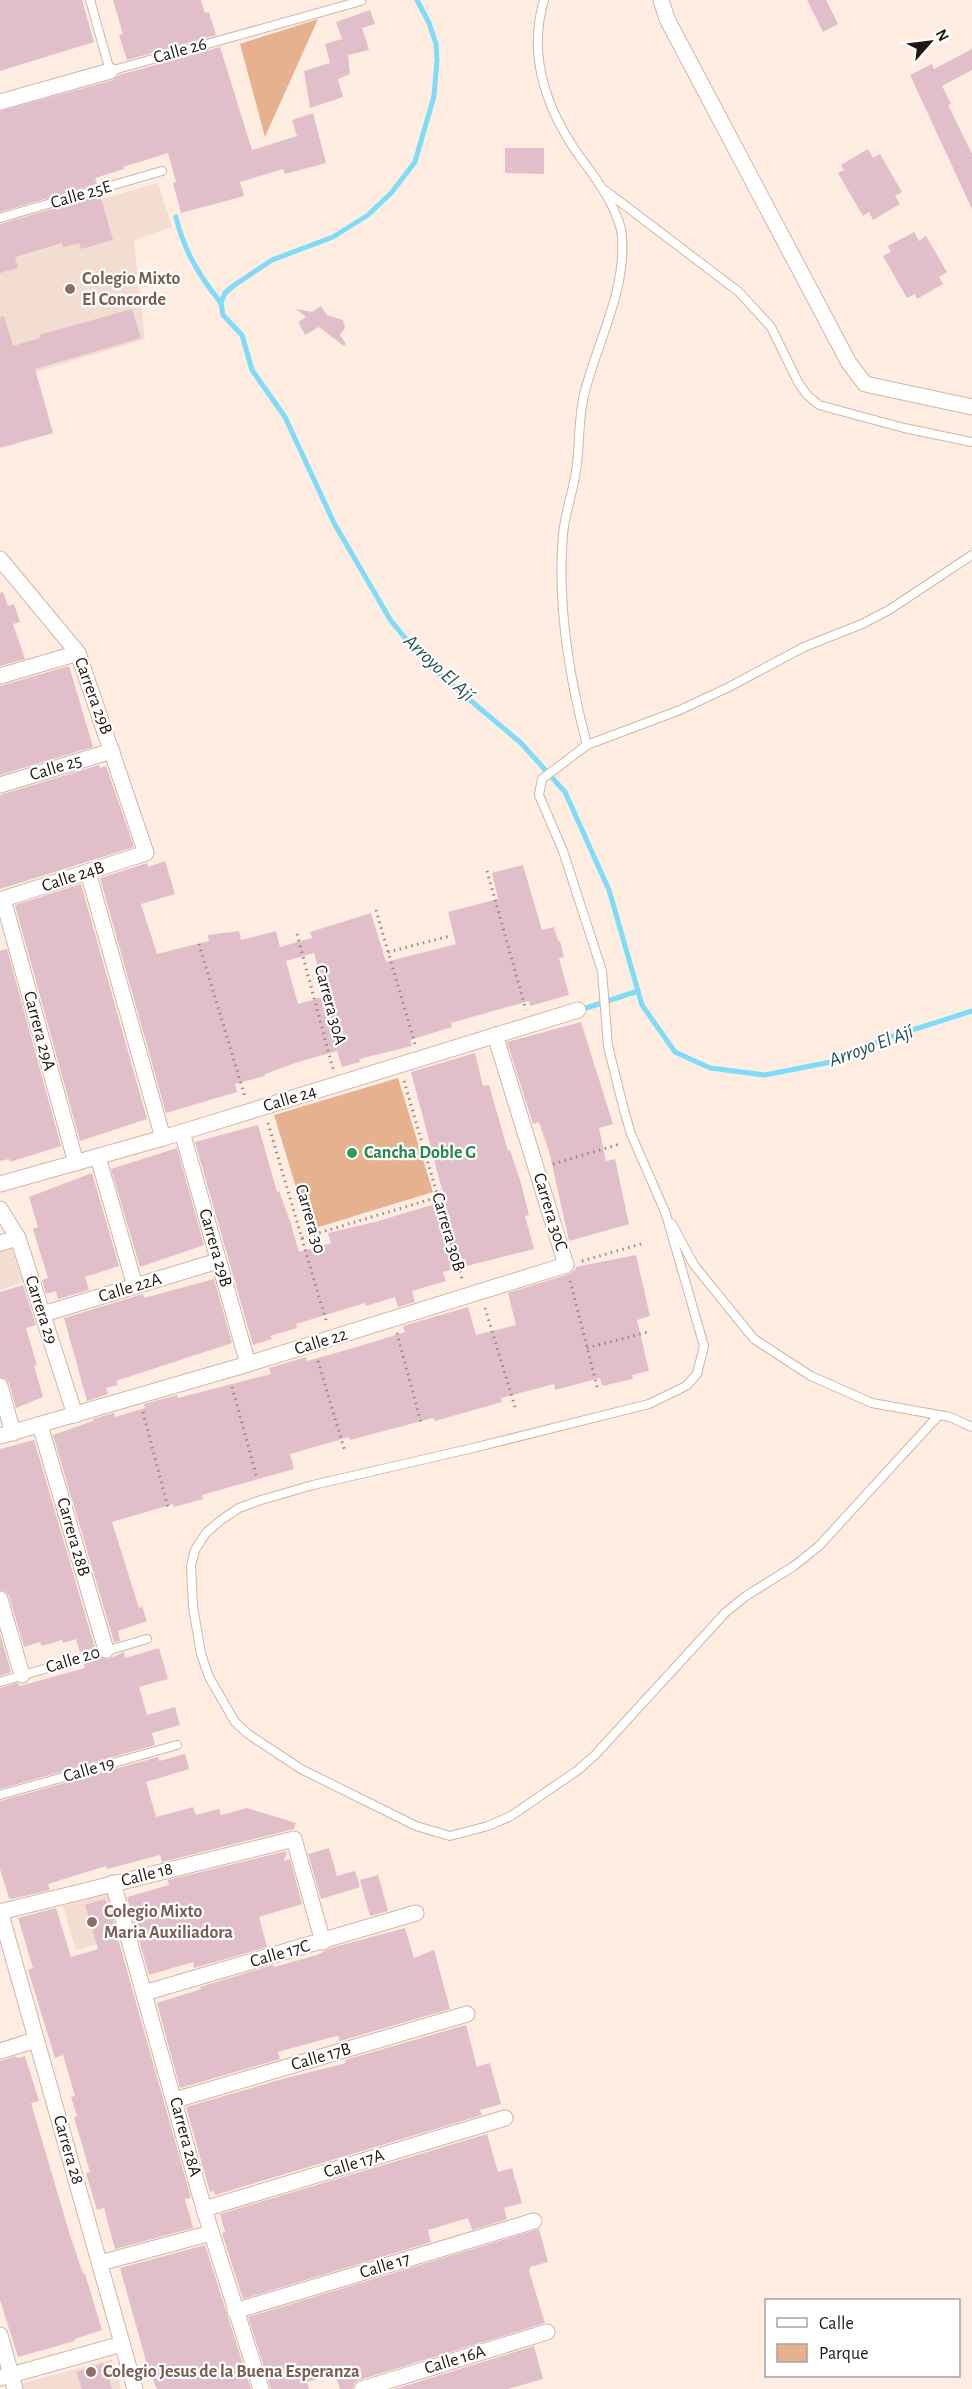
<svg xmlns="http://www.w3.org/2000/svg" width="972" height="2389" font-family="'Alegreya Sans',sans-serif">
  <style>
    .built { fill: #f2ddd0 }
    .green { fill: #e6b18f }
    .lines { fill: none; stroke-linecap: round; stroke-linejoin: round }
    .stream { stroke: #7fdcf9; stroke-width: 5 }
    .building { fill: #e0bfca; fill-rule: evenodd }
    .lane-casing { stroke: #d1b6a4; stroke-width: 10 }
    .street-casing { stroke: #d1b6a4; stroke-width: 17 }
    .path { stroke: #988981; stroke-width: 3; stroke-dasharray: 1.5 4.5; stroke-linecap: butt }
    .lane { stroke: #fff; stroke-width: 8 }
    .street { stroke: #fff; stroke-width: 15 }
    .education-dot { fill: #8d6e63; stroke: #fff; stroke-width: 2 }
    .leisure-dot { fill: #2e9e5b; stroke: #fff; stroke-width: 2 }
    .labels { text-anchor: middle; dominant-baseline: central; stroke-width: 4.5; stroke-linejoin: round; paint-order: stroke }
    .street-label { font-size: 18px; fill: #211711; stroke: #fff }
    .education-label { font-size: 18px; font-weight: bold; fill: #785e54; stroke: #fff; text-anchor: start }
    .leisure-label { font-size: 18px; font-weight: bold; fill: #27864d; stroke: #fff; text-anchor: start }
    .water-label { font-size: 20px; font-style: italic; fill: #224c58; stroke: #fff }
  </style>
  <rect width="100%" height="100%" fill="#ffede2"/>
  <g class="built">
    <path d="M158 183 172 227 134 240 145 339 0 383V228Z"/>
    <path d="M11 1246 23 1282 0 1290V1250Z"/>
    <path d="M108 1893 121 1938 76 1950 63 1906Z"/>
    <path d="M112 2359 121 2389H22L21 2384Z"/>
  </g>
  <g class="green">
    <path d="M318 19 265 137 240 44Z"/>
    <path d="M398 1078 433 1192 309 1230 274 1115Z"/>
  </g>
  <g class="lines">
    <g class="stream">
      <path d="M417 0 429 23 436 44 437 60 434 96 415 162 392 192 368 215 333 237 272 260 233 286 225 293 221 303 223 315 242 335 252 370 285 417 334 523 391 621 411 645 432 668 521 743 565 792 609 890 642 1005 675 1052 710 1068 765 1075 836 1061 884 1039 972 1011"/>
      <path d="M176 217C184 251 200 277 221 303"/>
      <path d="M580 1010 638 991"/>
    </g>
  </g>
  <g class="building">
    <path d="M0 0H82L94 42 0 71Z"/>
    <path d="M113 0H201L205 13 209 12 216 35 127 60 119 35 123 34Z"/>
    <path d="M807 0H826L838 24 823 32Z"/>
    <path d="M370 10 375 24 362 28 369 50 348 55 350 74 338 79 343 97 310 108 304 71 330 63 325 44 342 39 336 22Z"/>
    <path d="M220 47 252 150 297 136 292 120 313 113 326 163 285 174 283 169 240 182 244 196 181 213 173 183 176 182 168 153 123 167 124 169 95 178 97 184 0 212V111L113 80 119 75Z"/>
    <path d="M972 49V70L942 86 951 104 948 105 972 154V209L910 75 932 64 934 69Z"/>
    <path d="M505 148H544V174L505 173Z"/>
    <path d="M868 149 873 158 880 154 902 192 895 196 900 204 873 220 869 212 863 216 838 173 844 170 841 165Z"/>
    <path d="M100 195 113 240 81 249 79 243 63 247 62 243 15 257 18 268 0 273V224Z"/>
    <path d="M914 232 919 241 926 236 947 272 939 277 943 284 917 299 915 294 907 298 883 256 891 252 888 246Z"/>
    <path d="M321 306 327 315 343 320 345 328 340 335 346 344 344 346 319 327 305 335 298 322 306 317 296 309 312 312Z"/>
    <path d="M132 309 141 338 35 369 53 433 0 448V317L4 316 13 346 40 338 39 335Z"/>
    <path d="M3 592 8 606 14 604 20 622 13 624 25 659 0 666V593Z"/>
    <path d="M69 666 93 747 0 775V686Z"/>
    <path d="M99 765 100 768 106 766 134 847 0 889V795Z"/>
    <path d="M165 861 175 894 141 904 157 954 209 941 208 935 239 931 241 940 276 931 280 947 312 938 310 932 371 913 386 962 456 944 448 912 498 899 492 873 523 865 542 930 554 927 558 941H560L564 957 559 958 569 995 530 1006 529 1001 451 1023 452 1027 410 1040 412 1046 359 1059 360 1062 342 1067 337 1051 295 1063 265 1074V1076L235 1084 237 1092 166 1113 100 878 147 863 148 867ZM314 953 326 996 298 1004 286 961Z"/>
    <path d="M81 884 147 1119 80 1141 15 905Z"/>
    <path d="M7 949 61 1146 10 1162 9 1159 0 1161V951Z"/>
    <path d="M581 1022 613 1124 599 1128 606 1161 615 1159 629 1224 569 1241 550 1155 539 1122 533 1124 507 1042Z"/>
    <path d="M475 1053 483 1086 489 1085 508 1151 510 1150 521 1183 529 1215 525 1216 534 1249 443 1272 446 1281 412 1291 415 1302 398 1307 395 1297 366 1306 365 1303 296 1324 297 1328 270 1336 272 1339 253 1345 195 1142 258 1125 277 1192 279 1191 290 1221 299 1252 331 1243 328 1233 375 1222 445 1201 411 1072Z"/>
    <path d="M177 1148 204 1245 140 1267 111 1169Z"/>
    <path d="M92 1173 119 1266 85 1277 89 1290 58 1299 56 1291 46 1294 42 1280 48 1278 33 1229 38 1227 29 1197Z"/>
    <path d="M636 1255 650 1316 637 1320 649 1371 632 1375 633 1379 602 1386 600 1378 555 1390 554 1384 501 1398 502 1402 435 1421 433 1418 350 1440 349 1437 290 1454 294 1469 202 1495 203 1499 174 1507 173 1504 112 1522 139 1608 142 1606 147 1621 118 1631 120 1641 114 1642 53 1435 93 1421V1419L114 1413 115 1417 145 1408 144 1404 177 1395 178 1398 271 1374 269 1368 306 1357 307 1361 357 1347 405 1332 403 1326 468 1307 476 1335 516 1325 508 1293 569 1274 576 1269 575 1267Z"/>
    <path d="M214 1279 232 1343 116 1381 118 1385 106 1388 108 1394 87 1401 64 1318 143 1294 144 1298Z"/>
    <path d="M23 1285 36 1325 26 1328 37 1365 34 1366 43 1397 16 1408 9 1383 6 1379 0 1377V1292Z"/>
    <path d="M34 1440 95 1648 80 1652 76 1639 63 1643 62 1640 42 1646 40 1642 24 1647 9 1596 6 1592 0 1590V1449Z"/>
    <path d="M0 1634 11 1672 0 1676Z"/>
    <path d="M159 1648 168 1679 139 1687 147 1715 175 1707 180 1725 152 1733 155 1745 0 1789V1688L17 1683 20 1686 85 1668 84 1664 102 1658 108 1659 124 1652 125 1658Z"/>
    <path d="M185 1754 189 1769 146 1782 156 1817 193 1807 196 1815 219 1809 221 1815 247 1808 296 1823 294 1829 162 1862 160 1855 107 1869 106 1866 48 1884 50 1890 12 1899 9 1898 0 1869V1801L158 1757 159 1761Z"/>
    <path d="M329 1848 337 1876 355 1871 360 1887 321 1899 308 1854Z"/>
    <path d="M287 1851 284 1861 290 1859 302 1904 259 1917 267 1947 194 1968 193 1962 149 1975 127 1897 169 1885 168 1880Z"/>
    <path d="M378 1875 388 1911 370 1916 360 1880Z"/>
    <path d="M105 1899 107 1904 108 1903 191 2198 185 2199 193 2228 115 2249 104 2208 97 2210 91 2190 86 2173 90 2172 74 2117 77 2116 71 2097 75 2096 63 2055 55 2058 28 1970 33 1968 18 1918 56 1908 71 1957 98 1949 85 1905Z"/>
    <path d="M405 1928 414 1958 434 1950 450 2009 340 2041 338 2036H336L278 2052 280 2059 180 2088 157 2003 201 1989 200 1987 273 1965 274 1967 317 1955 331 1948Z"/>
    <path d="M466 2025 477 2067 490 2063 501 2104 480 2110 482 2115 215 2195 214 2191 210 2192 186 2107 286 2078 346 2063 345 2060Z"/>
    <path d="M16 2056 17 2058 25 2056 39 2101 31 2103 69 2232 83 2274H85L102 2330 75 2339V2341L18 2357 0 2300V2061Z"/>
    <path d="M487 2134 498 2172 512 2168 522 2203 504 2208 507 2219 472 2230 468 2218 428 2230 431 2242 243 2299 222 2233 225 2232 220 2214Z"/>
    <path d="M539 2229 548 2262 530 2267 529 2271 545 2323 359 2380 355 2383 352 2389H340L335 2374 307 2382 309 2389H271L248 2317Z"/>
    <path d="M205 2245 251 2389H157L148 2368 120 2268Z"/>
    <path d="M534 2346 543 2379 508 2389H395Z"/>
    <path d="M104 2363 112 2389H82L76 2372Z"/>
  </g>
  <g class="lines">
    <defs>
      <g id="lane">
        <path d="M90 0 110 71 361 1"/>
        <path d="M544 0C527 56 547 111 580 157 596 178 620 211 622 237 626 292 597 342 584 395 578 420 580 446 576 471 573 492 565 513 563 534 557 603 569 677 587 745"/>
        <path d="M606 191 739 292 771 327 798 382 807 395 819 405 904 428 972 442"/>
        <path d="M0 218 162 171"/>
        <path d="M665 1211 704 1346 697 1374 686 1386 649 1404 473 1448 313 1485 261 1500 239 1508 221 1520 206 1533 195 1550 191 1566 193 1607 201 1654 209 1677 235 1722 248 1734 301 1769 416 1826 450 1836 488 1826 511 1816 578 1770 595 1755 726 1612 746 1596 794 1566 819 1546 939 1415"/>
        <path d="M666 1214 631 1134 624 1110 608 1046 602 971 563 851 539 795 542 779 587 745 680 710 729 687 804 647 862 624 889 610 972 555"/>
        <path d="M672 1224 694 1265 754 1339 811 1376 872 1403 950 1417 972 1427"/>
        <path d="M0 1682 147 1639"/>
        <path d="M0 1795 177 1745"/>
      </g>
      <g id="street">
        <path d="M661 0 667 19 849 363 865 384 972 407"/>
        <path d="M0 102 110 71"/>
        <path d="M0 559 78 653 146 853 0 900"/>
        <path d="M0 676 78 653"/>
        <path d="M0 785 112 751"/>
        <path d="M88 872 163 1138"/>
        <path d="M3 899 76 1163"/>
        <path d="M182 1132 248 1364"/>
        <path d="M98 1157 135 1286"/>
        <path d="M0 1184 163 1138 578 1010"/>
        <path d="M0 1209 18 1238 75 1415"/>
        <path d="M0 1243 18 1238"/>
        <path d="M43 1314 218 1261"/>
        <path d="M0 1386 13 1433"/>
        <path d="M40 1425 106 1650"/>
        <path d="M0 1436 248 1364 566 1265 495 1035"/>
        <path d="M0 1599 22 1675"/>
        <path d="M113 1883 204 2209 261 2389"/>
        <path d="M0 1911 135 2389"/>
        <path d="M0 1912 294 1839 323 1942"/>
        <path d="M144 1993 416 1913"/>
        <path d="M0 2051 36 2040"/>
        <path d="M175 2100 467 2014"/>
        <path d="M204 2209 505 2118"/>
        <path d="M100 2263 211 2233"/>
        <path d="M235 2311 534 2221"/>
        <path d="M0 2335 15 2389"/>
        <path d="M0 2378 122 2344"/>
        <path d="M362 2389 547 2332"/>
      </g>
    </defs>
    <use href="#lane" class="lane-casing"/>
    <use href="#street" class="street-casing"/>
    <g class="path">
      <path d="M487 871 526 1010"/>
      <path d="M376 910 415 1044"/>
      <path d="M297 934 333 1069"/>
      <path d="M199 944 245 1097"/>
      <path d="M388 952 450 936"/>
      <path d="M404 1081 462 1279"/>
      <path d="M268 1123 327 1324"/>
      <path d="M553 1164 620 1144"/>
      <path d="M302 1238 438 1197"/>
      <path d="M582 1261 641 1244"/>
      <path d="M570 1281 598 1390"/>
      <path d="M485 1308 516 1410"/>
      <path d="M397 1333 421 1423"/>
      <path d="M587 1348 648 1332"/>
      <path d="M318 1361 345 1452"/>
      <path d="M232 1387 257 1478"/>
      <path d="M143 1412 168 1508"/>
    </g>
    <use href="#lane" class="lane"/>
    <use href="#street" class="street"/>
  </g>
  <g class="education-dot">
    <circle cx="70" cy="289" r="6"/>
    <circle cx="92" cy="1922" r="6"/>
    <circle cx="91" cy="2372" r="6"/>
  </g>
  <circle class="leisure-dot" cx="352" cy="1153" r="6"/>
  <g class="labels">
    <g class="street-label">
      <text transform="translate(180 51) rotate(-16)">Calle 26</text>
      <text transform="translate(81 195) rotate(-16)">Calle 25E</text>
      <text transform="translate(93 696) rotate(70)">Carrera 29B</text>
      <text transform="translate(56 768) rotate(-17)">Calle 25</text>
      <text transform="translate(73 877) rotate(-18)">Calle 24B</text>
      <text transform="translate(330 1005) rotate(75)">Carrera 30A</text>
      <text transform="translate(39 1031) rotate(75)">Carrera 29A</text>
      <text transform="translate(290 1099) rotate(-17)">Calle 24</text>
      <text transform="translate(550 1212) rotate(73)">Carrera 30C</text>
      <text transform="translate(310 1219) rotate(74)">Carrera 30</text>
      <text transform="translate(448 1232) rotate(74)">Carrera 30B</text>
      <text transform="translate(215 1248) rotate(74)">Carrera 29B</text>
      <text transform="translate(130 1288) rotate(-17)">Calle 22A</text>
      <text transform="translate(41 1310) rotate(72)">Carrera 29</text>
      <text transform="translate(321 1342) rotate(-17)">Calle 22</text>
      <text transform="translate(73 1537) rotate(74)">Carrera 28B</text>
      <text transform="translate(73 1660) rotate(-17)">Calle 20</text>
      <text transform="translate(89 1770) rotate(-16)">Calle 19</text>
      <text transform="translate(147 1875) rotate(-14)">Calle 18</text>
      <text transform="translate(280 1954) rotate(-16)">Calle 17C</text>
      <text transform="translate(321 2057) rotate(-16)">Calle 17B</text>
      <text transform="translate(185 2137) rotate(75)">Carrera 28A</text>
      <text transform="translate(68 2150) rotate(74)">Carrera 28</text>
      <text transform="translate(354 2164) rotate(-17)">Calle 17A</text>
      <text transform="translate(385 2266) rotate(-17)">Calle 17</text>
      <text transform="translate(455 2360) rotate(-17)">Calle 16A</text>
    </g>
    <g class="education-label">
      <text x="82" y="279">Colegio Mixto<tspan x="82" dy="21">El Concorde</tspan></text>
      <text x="104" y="1912">Colegio Mixto<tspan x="104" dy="21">Maria Auxiliadora</tspan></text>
      <text x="103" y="2372">Colegio Jesus de la Buena Esperanza</text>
    </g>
    <g class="leisure-label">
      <text x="364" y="1153">Cancha Doble G</text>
    </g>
    <g class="water-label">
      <text transform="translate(439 668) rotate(43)">Arroyo El Ají</text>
      <text transform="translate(871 1046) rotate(-20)">Arroyo El Ají</text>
    </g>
  </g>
  <rect x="765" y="2299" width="195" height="78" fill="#ffffff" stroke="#a6a2a0" stroke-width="1.5"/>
  <rect x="777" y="2318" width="30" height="9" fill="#ffffff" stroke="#a6a2a0" stroke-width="1.5"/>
  <text x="819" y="2329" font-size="18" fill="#211711">Calle</text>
  <rect x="777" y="2344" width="30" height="18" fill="#e6b18f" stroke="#a6a2a0" stroke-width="1.5"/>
  <text x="819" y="2359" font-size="18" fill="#211711">Parque</text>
  <g transform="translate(930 42) rotate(62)" stroke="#ffffff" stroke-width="4.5" paint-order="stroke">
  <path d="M0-4.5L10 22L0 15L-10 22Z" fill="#211711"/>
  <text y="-9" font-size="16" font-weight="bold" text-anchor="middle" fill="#211711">N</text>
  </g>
</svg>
